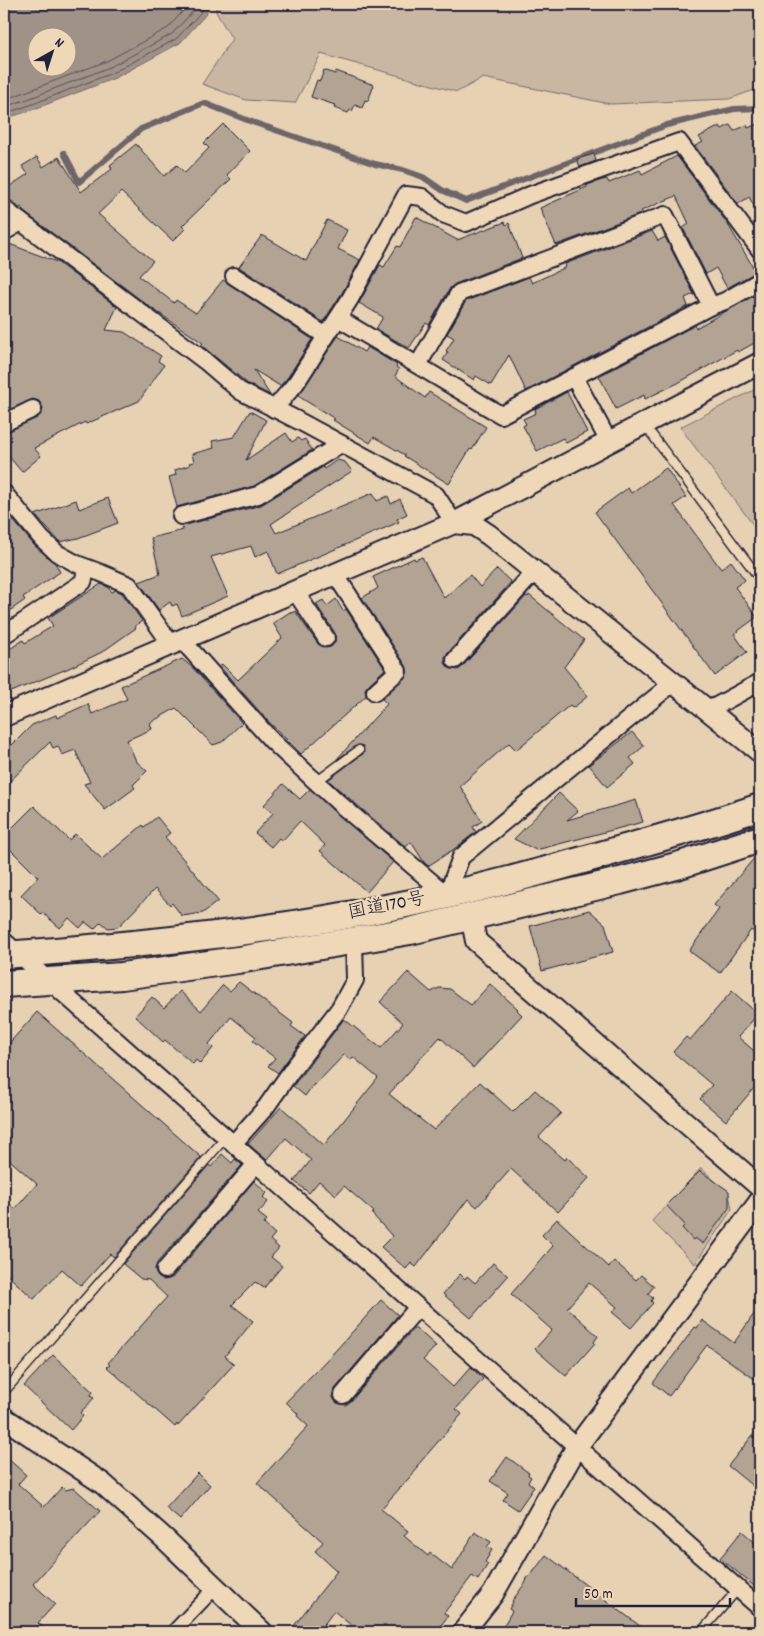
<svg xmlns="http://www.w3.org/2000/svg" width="764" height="1636" font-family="Dekko,'Klee One',sans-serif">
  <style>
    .green { fill: #c9b7a1; stroke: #766c6e }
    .water { fill: #a19288; stroke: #6e6569; fill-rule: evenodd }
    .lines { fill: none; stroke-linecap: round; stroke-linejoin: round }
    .shore { stroke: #554f5a; stroke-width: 1 }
    .stream { stroke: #6e6569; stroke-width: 6 }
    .building { fill: #b2a393; stroke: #22223b }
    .service-casing { stroke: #22223b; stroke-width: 11 }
    .pedestrian-casing { stroke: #22223b; stroke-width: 16 }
    .minor-casing { stroke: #22223b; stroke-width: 20 }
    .tertiary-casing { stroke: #22223b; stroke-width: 24 }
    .trunk-casing { stroke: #22223b; stroke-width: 30 }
    .service { stroke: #efd8b8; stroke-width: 8 }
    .pedestrian { stroke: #efd8b8; stroke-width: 12 }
    .minor { stroke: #efd8b8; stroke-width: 16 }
    .tertiary { stroke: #efd8b8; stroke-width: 20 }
    .trunk { stroke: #efd8b8; stroke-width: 26 }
    .labels { text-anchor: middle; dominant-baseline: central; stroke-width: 4.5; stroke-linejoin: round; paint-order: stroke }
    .street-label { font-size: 19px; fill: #22223b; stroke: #efd8b8 }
  </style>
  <rect width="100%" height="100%" fill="#e7d1b3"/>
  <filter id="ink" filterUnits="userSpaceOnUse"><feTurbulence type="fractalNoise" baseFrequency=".02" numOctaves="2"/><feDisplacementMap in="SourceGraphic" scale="10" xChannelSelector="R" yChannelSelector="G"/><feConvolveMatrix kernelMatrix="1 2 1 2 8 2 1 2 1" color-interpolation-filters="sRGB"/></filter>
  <g filter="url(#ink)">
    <g class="green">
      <path d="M216 4H760V88L729 99 610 104 483 78 457 92 321 54 295 103 246 100 202 84 232 39 216 12Z"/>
      <path d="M760 387V534L680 427Z"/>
      <path d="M701 1168 729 1194 732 1209 695 1264 652 1221Z"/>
    </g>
    <path class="water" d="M4 4H208L207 13 180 43 115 78 32 110 4 119ZM38 38H68V68H38Z"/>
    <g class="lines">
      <g class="shore">
        <path d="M4 100 107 61 168 28 189 4"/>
        <path d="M4 107 28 99 110 67 172 34 196 8 197 4"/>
        <path d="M4 114 30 105 112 73 176 39 202 11 203 4"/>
      </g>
      <path class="stream" d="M64 153 79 182 141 129 204 103 252 122 375 164 403 170 423 177 442 190 466 201 667 125 734 109 760 108"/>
    </g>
    <g class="building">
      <path d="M324 70 335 74 336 71 374 85 368 101 365 100 362 108 355 105 352 111 350 110 348 113 334 108 335 105 311 97 317 80 320 81Z"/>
      <path d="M760 123V217L749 197 738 204 695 146 703 142 699 137 720 126 722 129 730 125 734 131 747 125 748 128Z"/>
      <path d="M223 124 250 151 227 175 231 179 182 226 185 229 173 241 121 192 98 214 153 261 139 276 174 303 176 300 196 313 223 280 312 339 288 377 280 386 254 370 270 395 248 384 201 345 203 343 150 307 24 212 21 207 19 208 17 206 14 202H12L4 190 28 174 22 166 37 157 43 167 59 157 81 192 112 169 110 165 136 144 164 176 177 165 185 173 209 148 204 143Z"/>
      <path d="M594 154 596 161 580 167 577 159Z"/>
      <path d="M677 156 727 223 756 272 727 288 716 268 706 274 683 228 689 224 676 196 641 211 643 213 556 245 540 208 587 187V185L602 180 607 179 609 183 640 170 642 174Z"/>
      <path d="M416 217 457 240 505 222 506 225 509 223 522 258 455 284 450 288 429 325 426 323 409 348 376 329 383 317 359 303 380 265 384 267 397 246 400 247Z"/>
      <path d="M327 220 347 230 338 249 360 260 342 293 323 322 239 267 262 235 306 261Z"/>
      <path d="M652 231 658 241 665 237 694 294 685 298 688 306 526 391 509 355 491 385 476 376 474 380 443 360 448 352 446 351 454 338 447 334 466 301 529 277 532 283 566 267 565 264Z"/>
      <path d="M4 242 57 262 117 307 106 330 124 332 161 356 158 361 164 365 139 401 86 424 85 422 34 448 41 456 22 472 4 451V433L37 418 41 414 43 409 39 401 33 399 4 412Z"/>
      <path d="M760 292V340L738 352 737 350 678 383 645 399 644 395 616 409 599 376 695 325 696 328Z"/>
      <path d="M338 336 364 352 367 347 397 365 396 367 399 369 395 376 425 398 429 392 486 427 472 450 470 449 449 484 404 456 405 455 374 437 370 443 333 420 335 419 298 396Z"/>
      <path d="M567 392 587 432 566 443 563 438 537 451 523 426 526 424 523 419 536 413 535 409Z"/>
      <path d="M250 411 266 420 246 460 286 433 292 442 298 438 301 441 305 439 312 450 254 486 177 507 169 477 176 475 175 470 190 465 189 463 194 462 192 454 214 448 212 441 234 437Z"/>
      <path d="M337 460 345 462 352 471 271 524 276 533 373 493 377 501 388 496 391 504 400 499 407 514 397 519 399 522 277 574 268 551 255 557 251 546 211 557 228 596 182 616 177 604 172 606 170 602 159 610 139 582 160 574 151 538 183 530 182 526 261 505 323 467 324 469Z"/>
      <path d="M666 468 686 497 674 505 721 569 731 561 745 580 735 587 757 617 734 634 747 652 715 676 595 512 628 488 631 493Z"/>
      <path d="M108 498 118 523 78 538 60 542 35 515 76 500 79 509Z"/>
      <path d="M13 520 34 545 55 563 60 572 23 597 25 600 4 615V528Z"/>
      <path d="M422 557 444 598 470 575 480 587 497 569 511 582 448 653 445 657V663L449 668 458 670 462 667 526 596 528 597 529 595 584 640 564 667 588 696 573 708 570 705 516 750 509 743 460 786 482 821 473 827 476 832 454 849 428 866 424 862 411 842 406 847 328 780 364 753 363 746 358 745 336 760 387 704 382 699 407 674 406 666 362 598 378 588 373 577 414 558 415 560Z"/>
      <path d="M101 584 108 587 112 592 116 590 122 593 142 621 135 626 136 628 102 652 69 668 4 695V653L23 640 25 643 53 626 48 618Z"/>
      <path d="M336 599 343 611 346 609 385 669 368 685 365 689 366 696 301 754 267 720 220 667 222 664 238 680 282 638 273 623 290 612 292 613 295 611 318 644 326 648 331 647 335 642V633L316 604 323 600 327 606Z"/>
      <path d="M182 659 193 668 242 723 222 742 213 745 176 708 150 723 152 729 127 740 136 761 147 771 133 785 135 788 105 810 84 784 90 782 75 750 62 755 58 746 53 748 50 742 4 787V753L32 725 56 715 57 718 88 704 92 714 127 699 121 686Z"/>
      <path d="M632 732 644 746 630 758 635 764 607 787 589 765Z"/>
      <path d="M283 784 300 799 310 789 393 862 367 892 320 851 325 845 300 821 282 841 279 838 271 847 255 833 273 813 264 805Z"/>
      <path d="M559 793 578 811 567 820 636 800 643 822 536 850 514 839Z"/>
      <path d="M34 806 69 840 75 834 102 859 143 825 144 827 157 817 170 833 165 837 218 901 203 913 182 916 172 903 170 905 155 889 118 927 108 928 101 922 94 929 85 922 80 928 69 918 60 928 43 913 42 915 21 895 38 877 4 843V836Z"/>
      <path d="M760 855V937L751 930 720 973 689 951 719 909 714 905 756 856Z"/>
      <path d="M589 910 605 924 613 952 542 971 530 926Z"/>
      <path d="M408 972 431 992 439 988 450 989 471 1005 490 984 518 1009 517 1010 522 1015 473 1068 440 1037 389 1094 434 1130 480 1082 513 1112 535 1090 561 1113 539 1137 565 1160 567 1157 589 1178 558 1212 511 1169 477 1207 468 1199 416 1267 411 1263 406 1269 381 1247 392 1236 372 1214 374 1212 344 1186 336 1195 319 1181 309 1193 294 1181 311 1160 286 1138 267 1160 248 1144 281 1107 324 1145 378 1078 353 1057 350 1060 344 1055 315 1085 314 1084 305 1096 293 1086 344 1019 381 1048 403 1023 380 1002Z"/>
      <path d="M239 982 293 1023 291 1026 305 1036 278 1073 268 1066 275 1058 253 1041 256 1037 231 1017 209 1044 213 1048 200 1064 196 1060 193 1064 165 1040 163 1042 135 1016 152 997 164 1008 180 991 201 1011 223 985 230 991Z"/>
      <path d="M732 991 758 1014 738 1037 760 1056V1081L726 1121 700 1099 712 1085 673 1052 686 1037 690 1040Z"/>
      <path d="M37 1012 201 1157 114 1257 110 1254 81 1286 62 1269 34 1299 4 1272V1199L15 1209 37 1184 4 1155V1049Z"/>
      <path d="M222 1154 232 1163 235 1159 242 1165 157 1263 155 1269 156 1274 159 1278 164 1280 169 1279 173 1277 254 1181 267 1193 263 1197 268 1202 258 1213 267 1220 264 1224 275 1234 270 1240 279 1248 271 1257 282 1266 264 1288 255 1282 232 1305 253 1321 225 1356 234 1364 178 1426 177 1424 175 1427 107 1367 110 1365 108 1363 167 1297 149 1280 141 1279 123 1264 209 1165 211 1167Z"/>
      <path d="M700 1171 729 1191V1208L703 1244 695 1238 693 1240 682 1228 685 1225 666 1205Z"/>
      <path d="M557 1219 609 1267 614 1261 636 1280 641 1275 654 1286 648 1294 653 1298 651 1301 653 1303 631 1328 612 1312 617 1307 589 1283 567 1308 598 1336 594 1342 595 1343 566 1376 535 1349 552 1330 511 1294 553 1246 542 1235Z"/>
      <path d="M493 1263 508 1276 471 1318 443 1294 460 1274 465 1279 467 1276 475 1283Z"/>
      <path d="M381 1300 398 1315 335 1389 333 1393V1398L337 1403 346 1405 351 1401 414 1328H416L436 1346 423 1360 453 1387 471 1367 483 1379 456 1409 462 1414 417 1466 419 1467 381 1509 408 1531 404 1536 428 1556 430 1553 452 1570 475 1532 491 1542 487 1547 492 1550 485 1562 488 1564 478 1580 472 1576 444 1613 448 1616 436 1632H359L334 1611 318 1632H289L337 1571 315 1551 323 1542 257 1483 308 1426 297 1416 298 1414 286 1402 337 1349Z"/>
      <path d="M760 1305V1383L707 1345 669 1396 653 1383 695 1327 697 1328 702 1320 734 1343Z"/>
      <path d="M53 1355 93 1392 90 1396 94 1398 80 1413 83 1416 71 1430 24 1386Z"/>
      <path d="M760 1426V1492L728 1466Z"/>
      <path d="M4 1455 26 1475 18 1484 44 1507 62 1487 65 1490 74 1488 100 1511 33 1584 55 1604 38 1623 49 1632H4Z"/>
      <path d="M507 1457 529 1473 528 1475 531 1477 528 1482 534 1487 518 1510 503 1500 508 1493 490 1481Z"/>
      <path d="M198 1473 210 1485 180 1520 166 1508Z"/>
      <path d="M742 1531 760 1547V1591L720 1558Z"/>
      <path d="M546 1555 648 1632H500L512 1611 509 1609 513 1602 512 1601 526 1582 527 1578 531 1575Z"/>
    </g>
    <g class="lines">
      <defs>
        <g id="service">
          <path d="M644 424 760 579"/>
          <path d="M316 782 359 750"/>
          <path d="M4 1392 226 1137"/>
          <path d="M701 1632 738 1589"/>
        </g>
        <path id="pedestrian" d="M173 1632 215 1588"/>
        <g id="minor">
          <path d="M4 209 205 361 240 391 299 421 436 495 454 523"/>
          <path d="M4 232 21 222"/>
          <path d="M234 276 326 336"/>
          <path d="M338 318 501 415 711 306 725 301 760 281"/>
          <path d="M418 365 459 293 665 215 711 306"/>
          <path d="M574 377 609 442"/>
          <path d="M274 409 296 383 350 299 406 195 422 197 443 214 466 223 530 195 679 142 760 250"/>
          <path d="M4 423 33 409"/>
          <path d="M4 493 42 539 57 553 77 564 101 573 129 585 171 644"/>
          <path d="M181 516 258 495 341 444"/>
          <path d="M335 574 398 671 375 692"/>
          <path d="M295 591 326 638"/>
          <path d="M4 635 83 582 87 568"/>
          <path d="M181 639 272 741 341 805 447 895 461 857 674 682"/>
          <path d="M455 660 535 571"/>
          <path d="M709 710 760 682"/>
          <path d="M4 941C256 1163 507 1387 760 1608"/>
          <path d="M233 1144 266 1107 292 1070 339 1009 355 980 354 941"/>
          <path d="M165 1270 256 1164"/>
          <path d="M343 1395 418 1307"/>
        </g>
        <g id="tertiary">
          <path d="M454 523 474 525 489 535 760 752"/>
          <path d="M4 716 454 523 760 363"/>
          <path d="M471 916 476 941 760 1187"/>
          <path d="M4 1418 102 1483 165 1539 262 1632"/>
          <path d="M463 1632 493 1594 576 1448 760 1201"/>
        </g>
        <g id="trunk">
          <path d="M4 955C137 945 270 932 401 905 472 891 542 872 611 852 661 838 711 824 760 807"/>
          <path d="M4 984 122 976 238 960 410 931 620 881 680 865 760 839"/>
        </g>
      </defs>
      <use href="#service" class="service-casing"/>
      <use href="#pedestrian" class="pedestrian-casing"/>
      <use href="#minor" class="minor-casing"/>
      <use href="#tertiary" class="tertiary-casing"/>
      <use href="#trunk" class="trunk-casing"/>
      <use href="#service" class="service"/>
      <use href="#pedestrian" class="pedestrian"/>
      <use href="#minor" class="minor"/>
      <use href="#tertiary" class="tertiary"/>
      <use href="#trunk" class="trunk"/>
    </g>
  </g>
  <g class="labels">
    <g class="street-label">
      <text transform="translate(387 907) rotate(-11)">国道170号</text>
    </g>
  </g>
  <rect width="764" height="1636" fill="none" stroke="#efd8b8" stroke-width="20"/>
  <rect x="10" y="10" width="744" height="1616" fill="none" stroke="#22223b" stroke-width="2" filter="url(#ink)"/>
  <g transform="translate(52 52) rotate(39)"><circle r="24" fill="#efd8b8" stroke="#9d8f86"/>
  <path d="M0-4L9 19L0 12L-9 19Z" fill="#22223b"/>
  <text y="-8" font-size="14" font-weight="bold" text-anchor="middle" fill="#22223b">N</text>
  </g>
  <path d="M576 1598v8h154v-8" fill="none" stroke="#22223b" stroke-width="2.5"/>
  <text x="584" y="1598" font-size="15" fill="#22223b" stroke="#efd8b8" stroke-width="4" paint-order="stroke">50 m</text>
</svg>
